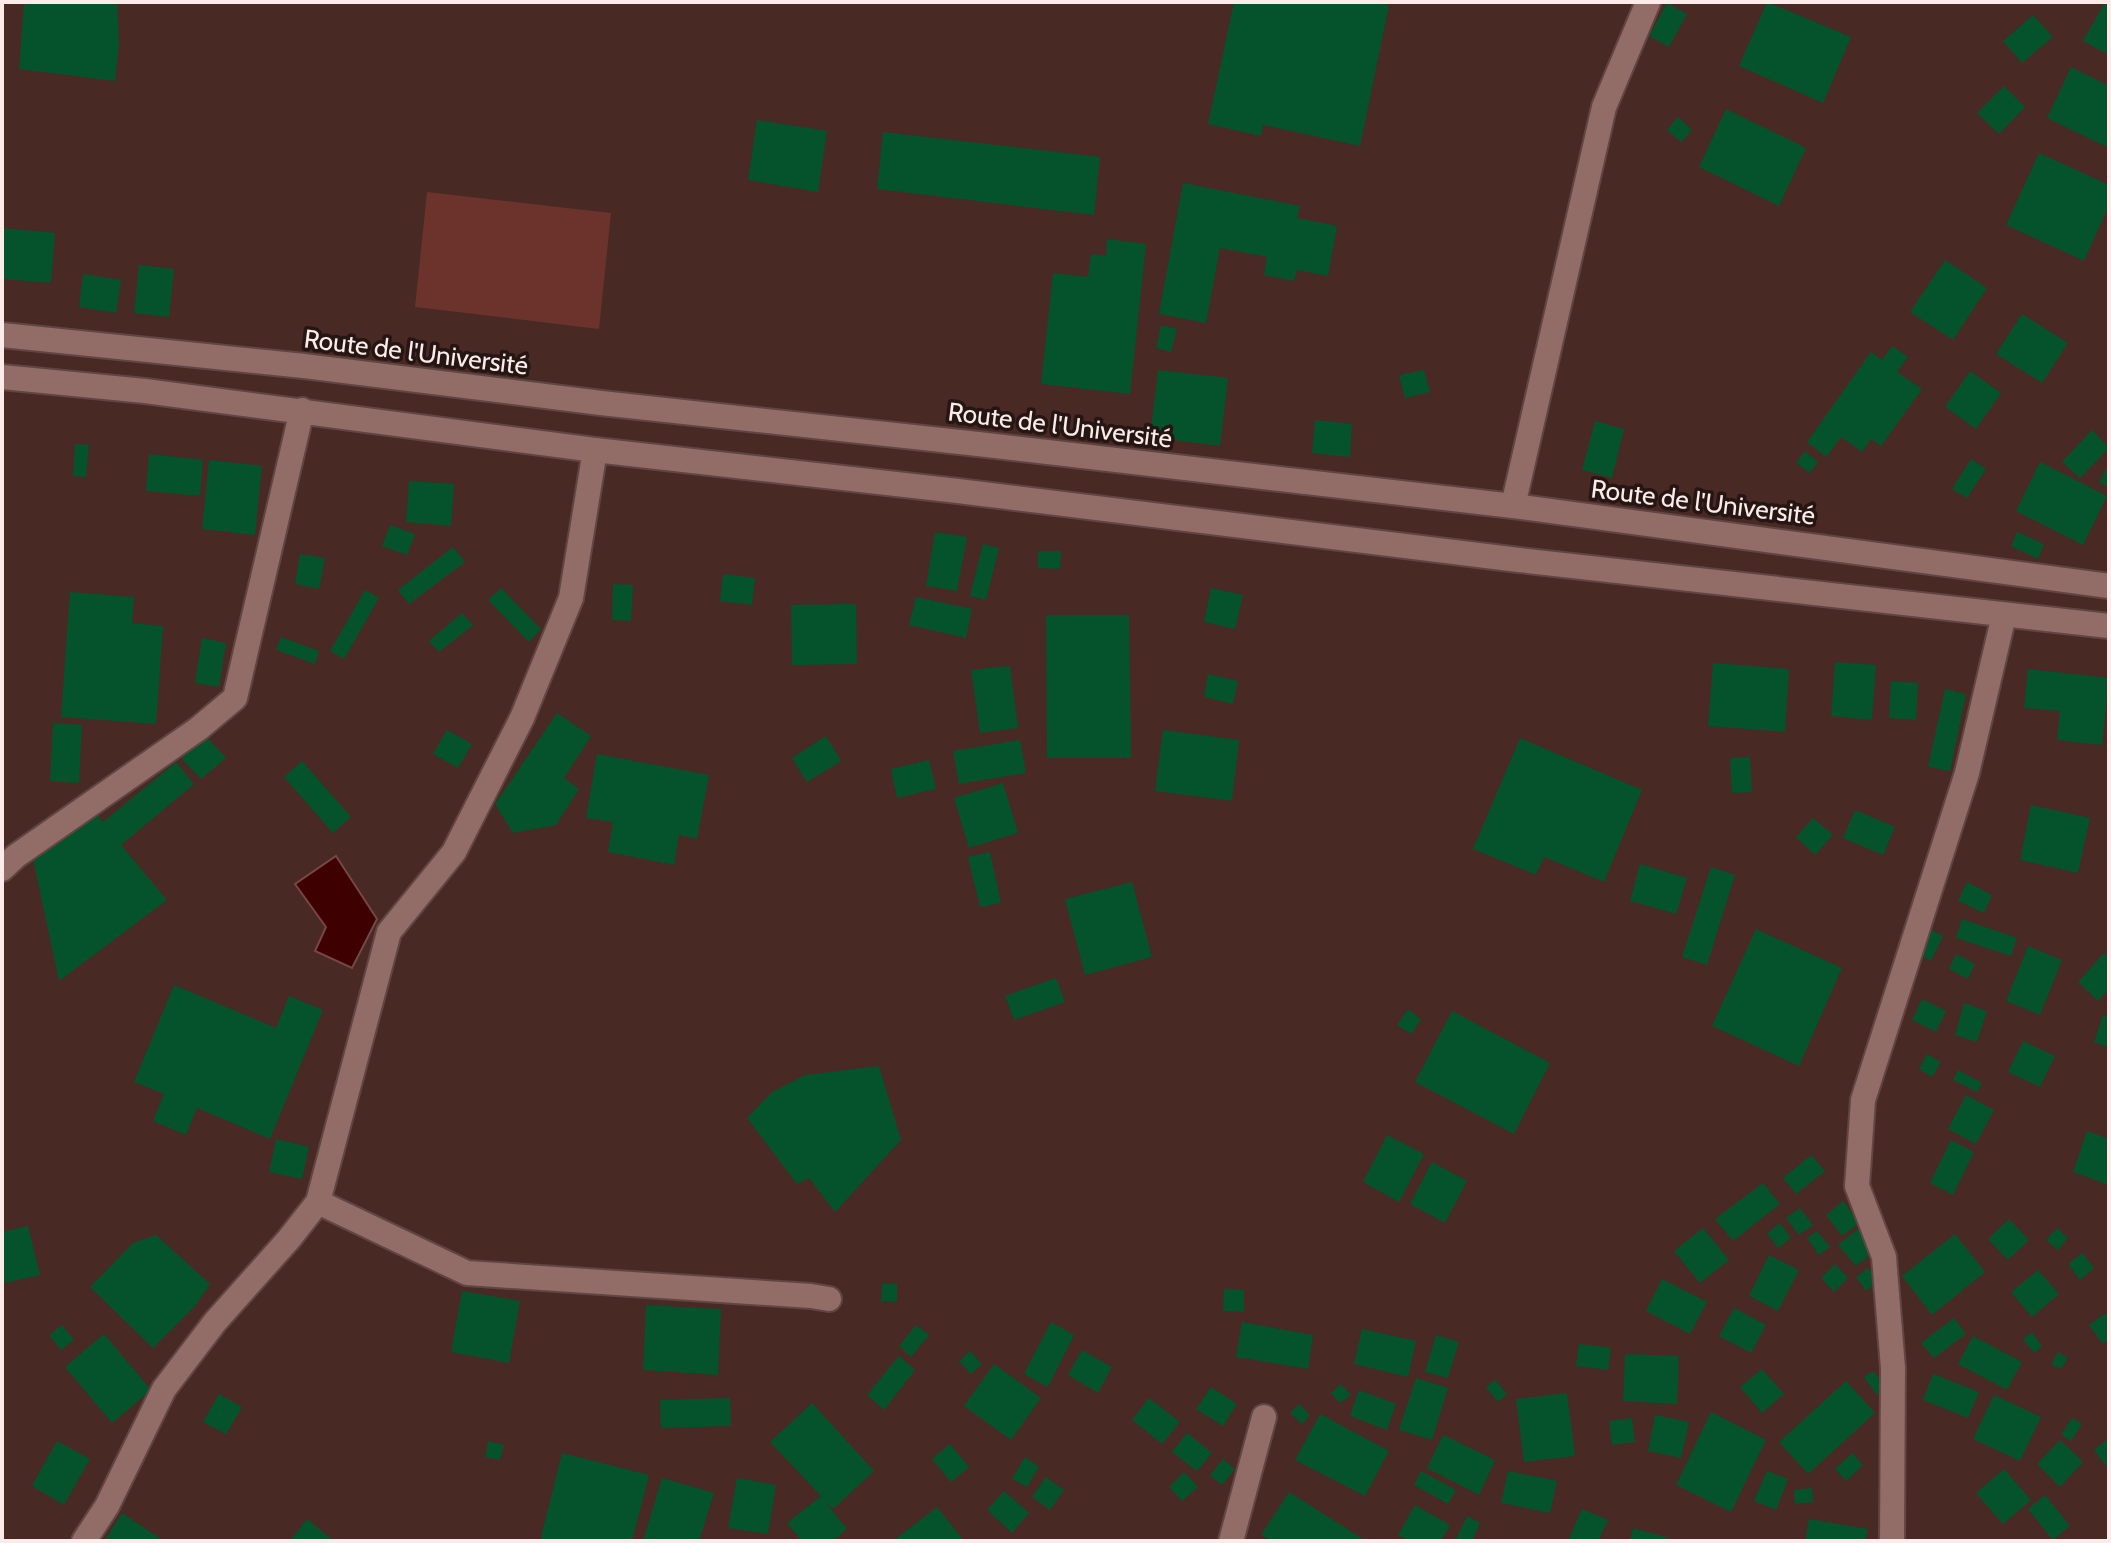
<svg xmlns="http://www.w3.org/2000/svg" width="2111" height="1543" font-family="Cabin,sans-serif">
  <style>
    .green { fill: #6b332c }
    .water { fill: #3e0000; stroke: #774646; stroke-width: 2 }
    .building { fill: #04532c }
    .lines { fill: none; stroke-linecap: round; stroke-linejoin: round }
    .street-casing { stroke: #604542; stroke-width: 28 }
    .secondary-casing { stroke: #604542; stroke-width: 28 }
    .street { stroke: #926c66; stroke-width: 24 }
    .secondary { stroke: #926c66; stroke-width: 24 }
    .labels { text-anchor: middle; dominant-baseline: central; stroke-width: 7; stroke-linejoin: round; paint-order: stroke }
    .street-label { font-size: 26px; fill: #fdebe9; stroke: #251614 }
  </style>
  <rect width="100%" height="100%" fill="#492924"/>
  <path class="green" d="M427 192 611 213 599 329 415 307Z"/>
  <path class="water" d="M336 856 377 919 352 968 315 951 326 927 295 884Z"/>
  <g class="building">
    <path d="M24 2H117L119 44 115 81 19 69Z"/>
    <path d="M1234 2H1376L1389 5 1360 146 1263 125 1261 136 1208 124Z"/>
    <path d="M1767 2 1851 37 1823 103 1739 66Z"/>
    <path d="M2105 2H2109V55L2083 41Z"/>
    <path d="M1667 3 1687 14 1669 47 1649 36Z"/>
    <path d="M2033 15 2053 37 2022 63 2003 41Z"/>
    <path d="M2071 67 2109 86V148L2047 118Z"/>
    <path d="M2004 86 2025 107 1999 134 1977 113Z"/>
    <path d="M1726 109 1806 148 1779 206 1699 167Z"/>
    <path d="M1678 117 1692 130 1681 142 1667 130Z"/>
    <path d="M757 120 827 131 818 192 748 180Z"/>
    <path d="M883 132 1100 157 1094 215 877 189Z"/>
    <path d="M2039 153 2109 185V205L2084 261 2006 225Z"/>
    <path d="M1183 183 1300 206 1297 218 1337 226 1328 276 1297 270 1294 281 1264 275 1267 257 1220 248 1206 323 1159 314Z"/>
    <path d="M2 228 55 233 51 283 2 279Z"/>
    <path d="M1107 239 1146 244 1130 394 1041 384 1053 273 1088 277 1091 254 1106 256Z"/>
    <path d="M1945 260 1987 288 1953 340 1910 312Z"/>
    <path d="M139 265 174 269 169 317 134 313Z"/>
    <path d="M83 274 121 280 116 313 79 307Z"/>
    <path d="M2022 314 2068 343 2042 383 1996 354Z"/>
    <path d="M1161 325 1177 329 1171 352 1156 348Z"/>
    <path d="M1892 346 1908 357 1897 372 1922 389 1881 446 1871 439 1862 452 1841 437 1826 457 1807 442 1871 352 1882 360Z"/>
    <path d="M1158 370 1228 378 1220 446 1150 437Z"/>
    <path d="M1424 370 1430 392 1405 398 1399 375Z"/>
    <path d="M1970 371 2001 393 1976 429 1945 407Z"/>
    <path d="M1315 420 1352 424 1350 457 1312 453Z"/>
    <path d="M1595 421 1624 429 1612 478 1582 470Z"/>
    <path d="M2092 430 2109 448 2080 478 2062 462Z"/>
    <path d="M75 444 89 445 86 477 73 476Z"/>
    <path d="M1805 451 1818 462 1810 473 1796 463Z"/>
    <path d="M149 454 203 460 200 496 146 491Z"/>
    <path d="M1971 459 1986 469 1967 498 1952 489Z"/>
    <path d="M209 460 262 466 255 535 202 529Z"/>
    <path d="M2040 462 2107 496 2083 545 2016 511Z"/>
    <path d="M2109 464V488L2099 482Z"/>
    <path d="M409 481 454 484 451 526 406 522Z"/>
    <path d="M390 525 415 534 407 555 382 546Z"/>
    <path d="M935 532 967 537 957 591 926 586Z"/>
    <path d="M2017 532 2044 544 2038 559 2011 546Z"/>
    <path d="M983 544 999 548 986 600 970 596Z"/>
    <path d="M453 547 465 562 409 604 398 590Z"/>
    <path d="M1038 551H1061L1060 569 1038 568Z"/>
    <path d="M300 554 325 558 319 589 295 584Z"/>
    <path d="M723 574 755 578 752 605 720 601Z"/>
    <path d="M613 584 633 585 631 621 612 620Z"/>
    <path d="M501 588 541 629 529 642 488 600Z"/>
    <path d="M1211 588 1243 595 1235 629 1204 622Z"/>
    <path d="M365 590 379 598 344 659 330 651Z"/>
    <path d="M70 592 134 597 132 623 163 626 156 724 61 717Z"/>
    <path d="M916 597 972 609 966 638 909 625Z"/>
    <path d="M856 604 857 664 792 665 791 605Z"/>
    <path d="M462 613 473 625 439 652 429 641Z"/>
    <path d="M1046 615H1129L1131 758H1047Z"/>
    <path d="M281 637 319 651 315 664 276 650Z"/>
    <path d="M202 638 226 643 219 687 195 683Z"/>
    <path d="M1835 662 1876 665 1872 720 1831 716Z"/>
    <path d="M1713 663 1789 669 1785 732 1708 726Z"/>
    <path d="M1010 666 1018 728 980 733 971 670Z"/>
    <path d="M2028 669 2109 678 2102 745 2057 740 2060 711 2024 708Z"/>
    <path d="M1208 674 1238 681 1233 704 1204 697Z"/>
    <path d="M1891 681 1918 683 1916 720 1889 718Z"/>
    <path d="M1945 689 1966 694 1950 771 1928 767Z"/>
    <path d="M557 713 591 736 564 778 579 789 556 825 513 833 495 804Z"/>
    <path d="M53 723 82 725 79 783 50 781Z"/>
    <path d="M447 730 472 744 458 768 433 754Z"/>
    <path d="M1163 730 1239 740 1232 801 1155 791Z"/>
    <path d="M203 733 226 758 201 779 178 755Z"/>
    <path d="M826 736 841 761 807 782 792 758Z"/>
    <path d="M1520 738 1642 790 1604 882 1544 857 1536 875 1473 849Z"/>
    <path d="M1020 740 1026 773 959 784 953 751Z"/>
    <path d="M597 754 709 775 697 839 679 835 674 865 608 852 613 822 586 818Z"/>
    <path d="M1750 757 1752 792 1732 793 1730 758Z"/>
    <path d="M929 760 936 789 897 798 891 769Z"/>
    <path d="M302 761 351 817 333 833 284 777Z"/>
    <path d="M176 762 194 784 121 845 167 900 59 981 33 859 96 813 103 822Z"/>
    <path d="M1003 783 1018 833 969 848 954 798Z"/>
    <path d="M2031 805 2090 818 2078 873 2020 860Z"/>
    <path d="M1855 810 1895 827 1883 855 1843 838Z"/>
    <path d="M1813 818 1833 835 1815 855 1796 837Z"/>
    <path d="M990 852 1001 903 980 907 968 857Z"/>
    <path d="M1640 864 1687 878 1676 914 1630 901Z"/>
    <path d="M1711 867 1735 875 1707 965 1682 957Z"/>
    <path d="M1132 882 1152 957 1085 975 1065 899Z"/>
    <path d="M1967 882 1992 895 1984 913 1958 901Z"/>
    <path d="M1962 919 2017 938 2011 956 1956 938Z"/>
    <path d="M1756 929 1842 968 1799 1066 1712 1026Z"/>
    <path d="M1929 929 1943 936 1931 961 1917 953Z"/>
    <path d="M2028 946 2062 960 2040 1015 2006 1001Z"/>
    <path d="M2104 953 2109 958V989L2098 1001 2078 982Z"/>
    <path d="M1956 954 1975 964 1968 979 1949 969Z"/>
    <path d="M1056 978 1065 1002 1014 1020 1005 996Z"/>
    <path d="M174 985 276 1028 289 996 323 1010 270 1139 197 1108 186 1135 153 1121 164 1094 134 1082Z"/>
    <path d="M1922 999 1946 1011 1936 1032 1912 1020Z"/>
    <path d="M1964 1003 1987 1011 1977 1042 1955 1035Z"/>
    <path d="M1408 1009 1421 1020 1411 1034 1397 1025Z"/>
    <path d="M1452 1011 1550 1063 1514 1134 1415 1082Z"/>
    <path d="M2103 1015 2109 1017V1048L2094 1042Z"/>
    <path d="M2023 1041 2055 1056 2040 1087 2008 1072Z"/>
    <path d="M1927 1054 1941 1062 1932 1077 1919 1069Z"/>
    <path d="M879 1066 901 1140 835 1212 809 1178 797 1184 747 1118 772 1092 805 1075Z"/>
    <path d="M1958 1070 1982 1083 1977 1092 1953 1080Z"/>
    <path d="M1966 1095 1994 1110 1976 1144 1948 1129Z"/>
    <path d="M2087 1131 2109 1139V1185L2073 1172Z"/>
    <path d="M1387 1135 1424 1154 1399 1202 1363 1182Z"/>
    <path d="M276 1139 309 1147 302 1179 269 1172Z"/>
    <path d="M1951 1140 1974 1152 1953 1195 1930 1183Z"/>
    <path d="M1811 1155 1825 1171 1796 1194 1783 1178Z"/>
    <path d="M1432 1162 1467 1181 1445 1223 1410 1204Z"/>
    <path d="M1763 1183 1780 1204 1733 1241 1715 1219Z"/>
    <path d="M1843 1201 1859 1223 1842 1236 1826 1215Z"/>
    <path d="M1800 1208 1813 1225 1799 1235 1786 1218Z"/>
    <path d="M2009 1219 2029 1240 2008 1260 1988 1239Z"/>
    <path d="M1780 1223 1791 1238 1778 1248 1767 1233Z"/>
    <path d="M28 1226 40 1275 5 1283 2 1269V1232Z"/>
    <path d="M1703 1228 1729 1260 1700 1283 1674 1251Z"/>
    <path d="M2057 1228 2068 1238 2058 1250 2046 1240Z"/>
    <path d="M1858 1229 1875 1251 1856 1266 1838 1245Z"/>
    <path d="M1817 1231 1830 1247 1819 1255 1807 1238Z"/>
    <path d="M1955 1234 1985 1272 1932 1315 1902 1276Z"/>
    <path d="M156 1235 210 1284 196 1305 153 1348 90 1287 133 1243Z"/>
    <path d="M2082 1253 2094 1268 2080 1280 2068 1264Z"/>
    <path d="M1769 1255 1799 1270 1778 1311 1749 1296Z"/>
    <path d="M1835 1264 1848 1278 1834 1292 1821 1278Z"/>
    <path d="M1868 1268 1879 1281 1866 1291 1856 1277Z"/>
    <path d="M2038 1270 2059 1294 2032 1317 2011 1292Z"/>
    <path d="M1662 1279 1707 1302 1690 1334 1646 1311Z"/>
    <path d="M882 1284H897V1301H881Z"/>
    <path d="M1224 1289 1244 1290V1312L1223 1311Z"/>
    <path d="M462 1291 520 1301 509 1363 451 1352Z"/>
    <path d="M646 1305 721 1309 718 1375 643 1370Z"/>
    <path d="M1734 1308 1766 1325 1751 1353 1719 1336Z"/>
    <path d="M2109 1311V1339L2103 1344 2089 1325Z"/>
    <path d="M1954 1318 1966 1334 1934 1358 1921 1343Z"/>
    <path d="M1051 1322 1074 1335 1048 1387 1024 1374Z"/>
    <path d="M1242 1322 1313 1335 1308 1369 1236 1357Z"/>
    <path d="M62 1325 74 1340 61 1350 49 1335Z"/>
    <path d="M916 1325 929 1335 911 1357 899 1346Z"/>
    <path d="M1362 1329 1416 1341 1408 1377 1354 1364Z"/>
    <path d="M2032 1332 2042 1346 2034 1353 2023 1339Z"/>
    <path d="M104 1334 151 1390 112 1423 65 1367Z"/>
    <path d="M1436 1335 1459 1342 1448 1378 1425 1372Z"/>
    <path d="M1973 1336 2022 1362 2007 1390 1958 1364Z"/>
    <path d="M1579 1344 1611 1348 1608 1370 1576 1366Z"/>
    <path d="M1082 1350 1112 1367 1098 1393 1068 1375Z"/>
    <path d="M970 1351 982 1364 971 1374 959 1361Z"/>
    <path d="M2058 1352 2068 1358 2061 1369 2051 1364Z"/>
    <path d="M1625 1354 1679 1356 1677 1404 1623 1401Z"/>
    <path d="M899 1356 915 1370 884 1410 867 1395Z"/>
    <path d="M994 1364 1041 1398 1011 1440 964 1406Z"/>
    <path d="M1762 1369 1784 1394 1762 1413 1740 1387Z"/>
    <path d="M1873 1371 1887 1388 1877 1395 1864 1377Z"/>
    <path d="M1933 1374 1979 1392 1968 1418 1923 1400Z"/>
    <path d="M1416 1378 1448 1388 1432 1440 1399 1430Z"/>
    <path d="M1495 1380 1507 1394 1498 1402 1486 1387Z"/>
    <path d="M1846 1381 1875 1413 1808 1474 1779 1442Z"/>
    <path d="M1341 1384 1351 1395 1340 1403 1331 1393Z"/>
    <path d="M1211 1387 1237 1404 1223 1426 1196 1409Z"/>
    <path d="M1359 1390 1396 1404 1387 1430 1350 1416Z"/>
    <path d="M1567 1393 1575 1456 1524 1462 1516 1399Z"/>
    <path d="M219 1394 242 1407 226 1434 203 1422Z"/>
    <path d="M1994 1395 2041 1417 2020 1461 1973 1439Z"/>
    <path d="M730 1398 731 1426 661 1428 660 1400Z"/>
    <path d="M1149 1398 1180 1422 1162 1444 1132 1420Z"/>
    <path d="M812 1403 874 1471 833 1509 825 1502 847 1529 833 1541H802L787 1523 821 1496 770 1442Z"/>
    <path d="M1299 1404 1310 1415 1302 1424 1290 1413Z"/>
    <path d="M1711 1412 1766 1440 1731 1512 1676 1485Z"/>
    <path d="M1320 1414 1389 1451 1365 1496 1295 1460Z"/>
    <path d="M1655 1415 1689 1422 1681 1458 1648 1451Z"/>
    <path d="M1632 1418 1635 1442 1612 1445 1609 1421Z"/>
    <path d="M2072 1418 2082 1424 2071 1441 2061 1435Z"/>
    <path d="M1187 1433 1212 1453 1197 1471 1172 1452Z"/>
    <path d="M1443 1435 1495 1460 1479 1495 1427 1468Z"/>
    <path d="M2109 1438V1470L2094 1450Z"/>
    <path d="M2060 1440 2083 1462 2060 1487 2037 1464Z"/>
    <path d="M57 1441 90 1459 64 1505 32 1486Z"/>
    <path d="M488 1441 504 1445 500 1460 485 1457Z"/>
    <path d="M950 1444 969 1467 951 1482 932 1459Z"/>
    <path d="M562 1453 649 1475 632 1541H540Z"/>
    <path d="M1852 1453 1863 1465 1846 1481 1835 1469Z"/>
    <path d="M1025 1457 1039 1467 1027 1487 1012 1479Z"/>
    <path d="M1223 1459 1235 1469 1222 1485 1210 1475Z"/>
    <path d="M2004 1469 2031 1500 2003 1524 1976 1493Z"/>
    <path d="M1421 1471 1456 1490 1448 1504 1414 1485Z"/>
    <path d="M1508 1471 1557 1481 1550 1513 1501 1503Z"/>
    <path d="M1767 1471 1788 1479 1776 1510 1754 1501Z"/>
    <path d="M1184 1472 1198 1487 1182 1501 1169 1487Z"/>
    <path d="M1046 1477 1064 1490 1050 1510 1032 1497Z"/>
    <path d="M662 1478 714 1493 699 1541H643Z"/>
    <path d="M737 1478 776 1485 768 1534 728 1528Z"/>
    <path d="M1812 1488 1813 1502 1795 1504 1794 1490Z"/>
    <path d="M1004 1491 1029 1513 1012 1533 987 1510Z"/>
    <path d="M1289 1492 1366 1541H1271L1261 1535Z"/>
    <path d="M2045 1495 2070 1526 2053 1540 2028 1509Z"/>
    <path d="M1415 1505 1450 1525 1441 1541H1408L1398 1535Z"/>
    <path d="M937 1507 964 1541H893Z"/>
    <path d="M1582 1509 1608 1520 1598 1541H1568Z"/>
    <path d="M122 1513 164 1541H104Z"/>
    <path d="M1467 1516 1480 1523 1472 1541H1455Z"/>
    <path d="M307 1519 334 1541H290Z"/>
    <path d="M1809 1519 1868 1529 1865 1541H1805Z"/>
    <path d="M1633 1528 1669 1538 1668 1541H1630Z"/>
  </g>
  <g class="lines">
    <defs>
      <g id="street">
        <path d="M1513 506 1604 107 1648 2"/>
        <path d="M2 869 16 856 198 729 235 698 302 410"/>
        <path d="M318 1202 467 1273 811 1296 829 1299"/>
        <path d="M84 1541 107 1506 164 1389 215 1322 289 1239 318 1202 389 932 454 852 522 718 571 598 595 450"/>
        <path d="M1231 1541 1264 1417"/>
        <path d="M1892 1541 1893 1368 1884 1257 1857 1186 1863 1100 1967 773 2004 615"/>
      </g>
      <g id="secondary">
        <path d="M2 335 304 366 601 403 969 443 1513 506 2109 586"/>
        <path d="M2 377 145 391 595 450 958 491 1519 560 2109 626"/>
      </g>
    </defs>
    <use href="#street" class="street-casing"/>
    <use href="#secondary" class="secondary-casing"/>
    <use href="#street" class="street"/>
    <use href="#secondary" class="secondary"/>
  </g>
  <g class="labels">
    <g class="street-label">
      <text transform="translate(416 352) rotate(7)">Route de l'Université</text>
      <text transform="translate(1060 425) rotate(7)">Route de l'Université</text>
      <text transform="translate(1703 502) rotate(7)">Route de l'Université</text>
    </g>
  </g>
  <rect width="2111" height="1543" fill="none" stroke="#fdebe9" stroke-width="8"/>
</svg>
